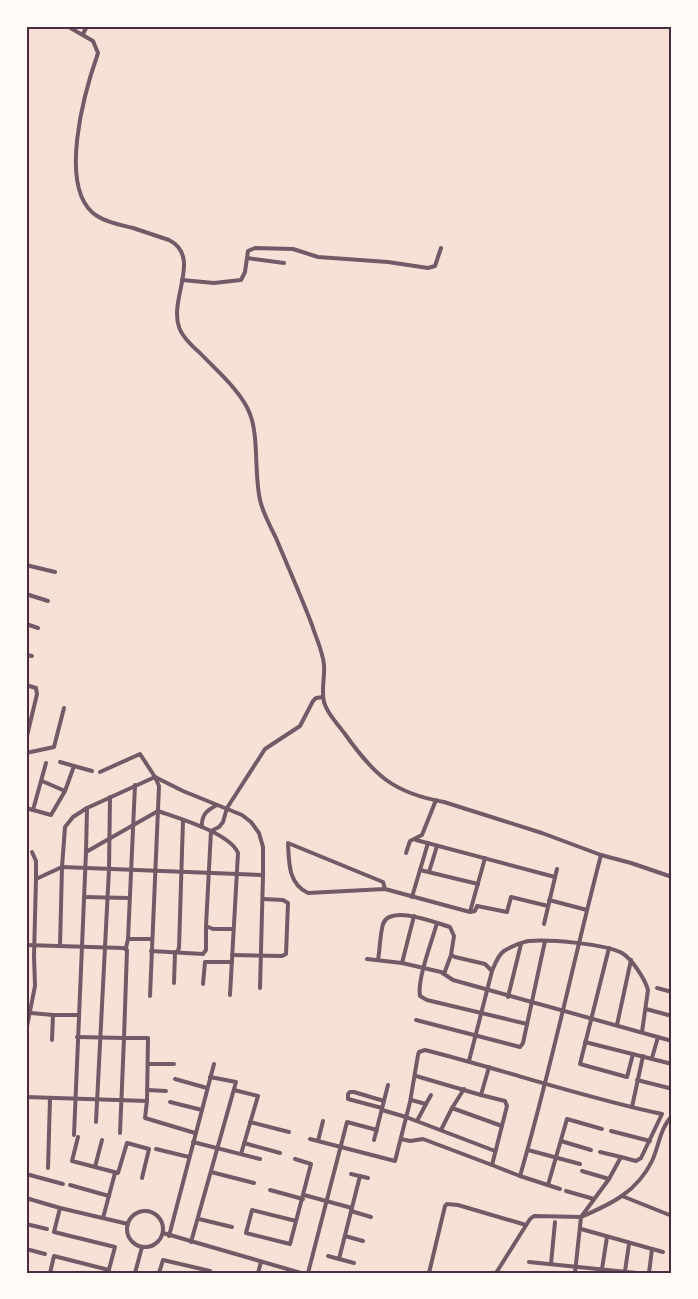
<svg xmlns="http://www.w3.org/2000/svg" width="698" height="1299" font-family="Quicksand,sans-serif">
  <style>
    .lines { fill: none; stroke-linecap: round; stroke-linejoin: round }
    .minor { stroke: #755966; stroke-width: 4 }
    .neatline { fill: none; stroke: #4a2c40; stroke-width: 2 }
  </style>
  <rect width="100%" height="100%" fill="#f7e1d7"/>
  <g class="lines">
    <g class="minor">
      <path d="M67 26 93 41 98 53C85 90 56 190 97 216 108 223 121 225 133 228 145 232 157 236 169 240 202 257 169 298 179 327 182 337 192 346 200 353 216 370 242 392 250 414 259 437 254 473 260 500 263 513 270 526 276 538 288 567 301 596 312 625 316 638 323 652 324 665 325 677 321 690 324 702 327 714 338 724 345 734 374 775 393 793 444 802L542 833 601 855 631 863 672 877"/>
      <path d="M83 34 87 26"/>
      <path d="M247 258 284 263"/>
      <path d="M182 280 214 283 241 280 245 272 248 251 255 248 293 249 318 257 388 262 428 268 435 266 441 248"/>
      <path d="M26 565 55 572"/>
      <path d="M26 594 48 601"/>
      <path d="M26 624 38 628"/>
      <path d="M26 655 32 656"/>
      <path d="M26 685 36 688 37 694 26 740"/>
      <path d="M26 753 54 747 64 708"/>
      <path d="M74 766 92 771"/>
      <path d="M100 772 140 754 155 777 159 786 150 996"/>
      <path d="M155 777 183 791 242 815 251 822 259 833 263 847V875L260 988"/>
      <path d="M42 781 65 791"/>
      <path d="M26 808 51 815 65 791 74 766 60 762"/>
      <path d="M33 810 46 763"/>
      <path d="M202 827C201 815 207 810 217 805"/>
      <path d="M211 831 219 827 223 822 227 808 265 749 300 726 313 701 316 698 323 697"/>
      <path d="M211 831 206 926 213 929H233"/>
      <path d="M416 840 555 877"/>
      <path d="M32 852 36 861V879"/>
      <path d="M86 852 158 811C178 818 230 833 238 853L230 995"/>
      <path d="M406 853 410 841 422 835 436 800"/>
      <path d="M420 870 428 843"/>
      <path d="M429 872 437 846"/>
      <path d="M385 889 383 882 288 843C289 862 288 884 308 893L385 889 470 912 475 911 477 906 507 912 511 897 548 906"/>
      <path d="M84 897 129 898"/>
      <path d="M412 897 420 870 478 884"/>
      <path d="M549 900 587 910"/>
      <path d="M470 912 485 858"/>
      <path d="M437 923C432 941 417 979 420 996L427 1000 527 1024"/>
      <path d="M544 924 557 869"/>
      <path d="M128 939H152"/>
      <path d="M26 945 123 948 127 950 124 1038 77 1037"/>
      <path d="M60 946 62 867 65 827 73 817 87 808 155 777"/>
      <path d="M126 948 128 939 135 785"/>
      <path d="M609 948 580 1064 627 1077 633 1054"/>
      <path d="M151 951 203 954 206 950V926"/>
      <path d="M177 952 179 948 183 820"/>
      <path d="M232 955 282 956 286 954 288 903 283 900 263 899"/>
      <path d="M367 959 402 963 441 972 453 980 672 1041"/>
      <path d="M378 960C380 948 380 935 383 924 390 904 436 923 450 927L454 936 451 955 455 957 485 964 492 971C495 964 498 955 504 951 510 947 522 942 529 941 549 939 605 944 622 953 632 959 645 979 648 990L642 1032"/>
      <path d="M402 963 414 916"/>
      <path d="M444 974 451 955"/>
      <path d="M174 983 175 952"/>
      <path d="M203 984 205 962H232"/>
      <path d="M657 988 672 992"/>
      <path d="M508 997 521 944"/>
      <path d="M646 1009 672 1016"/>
      <path d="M31 1013 53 1015"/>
      <path d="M416 1020 520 1047 523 1043 545 941"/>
      <path d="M617 1025 631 960"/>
      <path d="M52 1040 53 1015H79"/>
      <path d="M585 1042 672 1064"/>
      <path d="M652 1058 658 1037"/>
      <path d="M469 1061 492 971"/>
      <path d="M26 1063 27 1026 35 986 34 956 36 879 62 867 263 875"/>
      <path d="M148 1064H174"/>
      <path d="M489 1067 481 1095 505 1101 507 1106 492 1165 520 1176 560 1189"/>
      <path d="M416 1076 481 1095"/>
      <path d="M175 1079 207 1088"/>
      <path d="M637 1080 669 1088"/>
      <path d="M147 1090 166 1091"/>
      <path d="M234 1090 258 1096 241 1154"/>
      <path d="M26 1097C66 1098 106 1100 147 1101L148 1038H124L120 1133"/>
      <path d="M411 1100 426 1104 417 1121"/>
      <path d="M147 1101 145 1118 195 1133"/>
      <path d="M170 1102 202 1110"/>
      <path d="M426 1104 431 1095"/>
      <path d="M632 1107 643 1056"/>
      <path d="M382 1108 348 1099V1094L350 1092H354L384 1101"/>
      <path d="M452 1108 464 1089"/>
      <path d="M382 1110 406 1117 495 1151"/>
      <path d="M96 1122 109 869 110 797"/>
      <path d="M250 1122 289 1132"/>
      <path d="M441 1130 452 1108 502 1126"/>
      <path d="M611 1131 650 1141"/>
      <path d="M74 1135 86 852 87 808"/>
      <path d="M78 1137 72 1161 118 1173 127 1143 149 1149 142 1178"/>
      <path d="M310 1139 395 1161 410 1102 418 1055 419 1052 425 1050C504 1070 582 1097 662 1114L641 1158 636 1161 621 1157 609 1179 581 1217 534 1216 530 1219 496 1273"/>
      <path d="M401 1139 410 1141 423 1139 492 1165"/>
      <path d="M374 1140 388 1085"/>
      <path d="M318 1141 323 1121"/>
      <path d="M561 1141 591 1150"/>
      <path d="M193 1142 260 1159"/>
      <path d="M244 1143 280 1153"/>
      <path d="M156 1149 189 1157"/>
      <path d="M528 1150 580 1164"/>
      <path d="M600 1152 621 1157"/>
      <path d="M295 1159 311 1164 290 1244 246 1233 252 1210 296 1221"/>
      <path d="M95 1167 102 1140"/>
      <path d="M48 1168 50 1098"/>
      <path d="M582 1171 609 1179"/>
      <path d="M211 1172 254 1183"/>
      <path d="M26 1174 63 1184"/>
      <path d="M351 1174 368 1178"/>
      <path d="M520 1176C551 1070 573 962 601 855"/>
      <path d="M70 1185 109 1196"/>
      <path d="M548 1185 567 1119 602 1129"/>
      <path d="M270 1190 303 1199"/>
      <path d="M566 1191 594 1199"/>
      <path d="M304 1195 352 1208"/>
      <path d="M622 1196 672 1216"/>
      <path d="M26 1198 60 1208"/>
      <circle cx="145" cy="1229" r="18"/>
      <path d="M351 1211 371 1217"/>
      <path d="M103 1218 115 1173"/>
      <path d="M199 1219 232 1227"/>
      <path d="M26 1224 47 1229"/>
      <path d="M581 1229 663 1252"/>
      <path d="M163 1233 301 1273"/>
      <path d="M169 1236 214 1064"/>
      <path d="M345 1236 363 1241"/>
      <path d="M191 1242 236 1082 210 1077"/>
      <path d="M26 1249 45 1254"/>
      <path d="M328 1256 354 1263"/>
      <path d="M339 1259 360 1176"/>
      <path d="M529 1262 637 1273"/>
      <path d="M551 1264 555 1222"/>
      <path d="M602 1269 607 1237"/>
      <path d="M625 1271 629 1244"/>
      <path d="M50 1273 54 1256 109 1270"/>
      <path d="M108 1273 115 1247 54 1232 60 1208 128 1224"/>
      <path d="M135 1273 142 1247"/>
      <path d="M159 1273 163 1260 210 1271"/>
      <path d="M258 1273 261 1262"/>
      <path d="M308 1273 347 1122 377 1130"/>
      <path d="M429 1273 445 1206 447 1204 458 1205 526 1225"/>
      <path d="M575 1273 581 1217C611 1204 637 1192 652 1161 659 1146 660 1128 672 1116"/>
      <path d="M649 1273 652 1249"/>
    </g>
  </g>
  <rect width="698" height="1299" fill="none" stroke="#fffaf5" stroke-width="55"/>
  <rect x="28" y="28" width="642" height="1244" class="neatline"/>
</svg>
